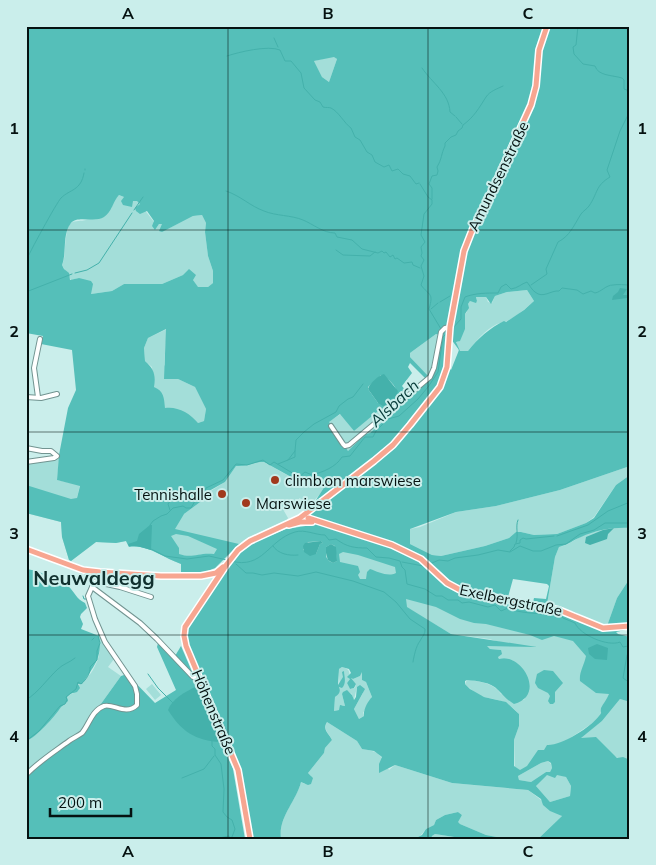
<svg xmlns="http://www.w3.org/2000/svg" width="656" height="865" font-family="Mulish,sans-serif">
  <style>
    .green { fill: #a3ded9 }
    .forest { fill: #55bfb9; fill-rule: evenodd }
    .water { fill: #44b1ab }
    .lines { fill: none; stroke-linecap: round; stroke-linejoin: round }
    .stream { stroke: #44b1ab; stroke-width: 1 }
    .minor-casing { stroke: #729491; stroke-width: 6 }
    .major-casing { stroke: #fff; stroke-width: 8 }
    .minor { stroke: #fff; stroke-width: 4 }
    .major { stroke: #f7a691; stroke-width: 5 }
    .grid { fill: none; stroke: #051211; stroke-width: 1; stroke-opacity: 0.55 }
    .poi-dot { fill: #a1391d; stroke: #caeeeb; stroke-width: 2 }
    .labels { text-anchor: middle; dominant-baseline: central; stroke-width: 4; stroke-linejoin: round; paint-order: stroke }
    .street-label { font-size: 15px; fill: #051211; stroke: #caeeeb }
    .poi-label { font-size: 15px; fill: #051211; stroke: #caeeeb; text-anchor: start }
    .water-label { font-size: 16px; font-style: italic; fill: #053937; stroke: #caeeeb }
    .district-label { font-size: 20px; font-weight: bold; fill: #10302e; stroke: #caeeeb }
    .neatline { fill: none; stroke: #051211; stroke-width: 2 }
    .grid-label { font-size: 16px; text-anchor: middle; font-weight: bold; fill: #051211 }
  </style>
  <rect width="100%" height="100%" fill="#caeeeb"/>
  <g class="green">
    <path d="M334 56 337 59 329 82 322 77 314 61Z"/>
    <path d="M119 195 133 201 137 200 154 222 155 230 159 224H163L161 232 193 216 202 215 206 223 205 232 208 256 213 271V283L208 287 198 288 193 280 183 275 162 284H124L112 291 91 294 79 278 71 280 62 265C66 256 64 247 66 238 69 215 75 224 90 219 97 217 104 212 111 209L114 200Z"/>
    <path d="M527 290 534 301C525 309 515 318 505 322 502 323 499 323 497 324 485 330 476 341 468 351L459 352 456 341 458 342 465 328V314L467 312 468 304 470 301 477 302 476 296 486 297 488 302 492 303 495 296 507 292Z"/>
    <path d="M167 329 164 365 178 379 195 387 206 409 204 421 198 423 165 408 154 387 152 367 145 361 144 348 148 338Z"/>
    <path d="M436 334 439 335 434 365 428 377 410 357V353Z"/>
    <path d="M378 410 386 420 370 433 365 434 348 451 328 422 341 414 354 431Z"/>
    <path d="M59 459 57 480 80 485 76 502 184 514 207 497 209 492 225 482 236 466C248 467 255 461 264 462L301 483 307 476 314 481 321 477 326 482C323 493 315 500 306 507L300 498 284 511 288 518 287 520 244 540 215 568 205 572 181 573V564C163 558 148 544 129 547L126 541 116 543 96 542 71 561 69 560 62 537 61 522 26 513V463Z"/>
    <path d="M630 466V475L616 485 594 517 586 523 557 534 534 535 521 532H516L509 538 485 546 441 556 432 555 410 544V529L420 527 456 512 496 506 560 490Z"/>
    <path d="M293 527 586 636 612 688 603 716 515 775 514 740 519 726V714C506 700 501 701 484 697 476 695 471 689 465 684L467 680C479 681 494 683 501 694L524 700 529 687C524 674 516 654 499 659L498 657 501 650 490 649 486 646 507 644 489 639 451 634 406 607 239 553 252 543Z"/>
    <path d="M623 527 630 528V578L617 598 607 626 601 625 575 612 547 604 555 557 559 547C568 545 573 541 580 537 591 531 610 528 623 527Z"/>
    <path d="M99 634 114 659 108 667 121 676 80 733 26 773V741C46 730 56 711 70 694H73C76 688 79 683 85 678 87 676 90 675 91 673 98 663 103 647 98 636Z"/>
    <path d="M342 667C351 669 349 673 350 679L347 683 350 689 355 688 356 684 351 678 353 679 360 676 361 672H362V680L366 682 372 697 363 713 364 716 359 719 354 709 363 693 357 687 354 699 353 700 352 694 347 691 342 694 345 706 342 705 339 710 334 711 335 697C343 690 338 679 339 669Z"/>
    <path d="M152 684 161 695 155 700 146 689Z"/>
    <path d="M620 699 630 702V760L618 758 580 738 602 721Z"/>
    <path d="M327 722 357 741 362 749C379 751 381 755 389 770L395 765 452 783 528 790 562 816 538 839H507L486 835 460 824 457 822 462 815 458 812 445 815 436 820 434 825 426 829 420 836 414 839H281C278 817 296 801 301 782L305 784 311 776 308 773 324 753 325 748 332 740C329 733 323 731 327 722Z"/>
    <path d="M548 761 551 764 552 768 550 772H546L531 782 519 780 518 776 541 763Z"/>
    <path d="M547 774 561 775 566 777 571 786 570 796 550 802 536 786Z"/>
    <path d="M435 834 467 839H431L432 836Z"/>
  </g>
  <g class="forest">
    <path d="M26 26H630V466L560 490 496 506 456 512 410 529V544L432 555 441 556 485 546 509 538 516 532H521L534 535 557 534 586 523 594 518 616 485 630 475V528C614 527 596 530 581 537 573 540 568 545 559 547L555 557 547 604 575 612 601 625 607 626 617 598 630 578V629L616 632 618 634 630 637V702L620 699 602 721 581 738 596 737 617 758 623 757 630 760V839H538L562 816 550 811 543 805 541 799 528 790 452 783 395 765 379 773V764L382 757 374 751 362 749 357 741 327 722C322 730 329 733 332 740L325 748 324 753 308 773 313 778 311 784 308 785 301 782C296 802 278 817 281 839H252L241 770 189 647 187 632 191 621 234 559 243 549 257 541 286 529 312 525 313 519 310 513 319 504 316 500 325 486 326 482 321 477 314 481 307 477 302 483 264 462C255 461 248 467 236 466L225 482 209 491 207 497 184 514 175 529 239 544 215 568 205 572 181 573V564C163 558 148 544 129 547L126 541 116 543 96 542 71 561 69 560 62 537 61 522 26 513V485L71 499 77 498 80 486 57 480 59 455 68 408 76 390 72 350 41 344 43 336 26 333ZM334 57 337 59 329 82 322 77 314 61ZM119 195 124 197 121 201 123 205 132 207 133 201H137L140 204 135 208 136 211 140 214 147 211 154 221 152 226 155 230 159 224H162L159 231 162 232 193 216 202 215 206 223 205 232 208 256 213 271V283L208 287H198L193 280 196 275 189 269 183 275 162 284H124L112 291 91 294 93 284 91 281 79 278 70 280 69 273 64 269 62 265C67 252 62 234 71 223 77 215 95 223 104 217 112 212 113 201 119 195ZM527 290 534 301 524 310 506 322 504 321C490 328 478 338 468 351H460L456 342 460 341 465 329V314L469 308 468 304 470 301 476 303 477 301 476 297H486L491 304 495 296 507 292ZM166 329 164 379H178L195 387 206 409 204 421 198 423C190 413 177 406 165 408 164 398 164 391 154 387 156 375 154 369 145 361L144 348 148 338ZM436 334 439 335 431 373 428 376 410 357V353ZM451 339 459 350 451 370 449 367ZM410 363 428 381 410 396 402 386 412 373 408 367ZM381 375C388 378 397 386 397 394L389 400 378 403 368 389V387ZM378 411 385 420 370 433 365 434 348 451 329 422 340 414 354 431ZM176 534 188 536 217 549 214 554C199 552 193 559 179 554V548L171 536ZM321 541 323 543 320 544 316 554 303 550 308 542ZM331 544 335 546 337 561 333 563 329 561 326 557V547ZM343 552 358 555 395 567 396 573C388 577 378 572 370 569L367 572 366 579H360L358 575 360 572 358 566 340 562 339 554ZM513 579 547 584 549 586 546 599 534 598 533 602 508 597ZM406 599 436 607 460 619 474 623 486 624 530 635 542 640 554 636 573 641 586 656C584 666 579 672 580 681L596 693 609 694C607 699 603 704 601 708 600 715 603 711 599 716 591 727 561 746 547 745L544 750H538L527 766 520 770 514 766V740L519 726V714L506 702 484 697 470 689 465 684V681L467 680C477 681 491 682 498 690 504 696 507 700 514 704 547 695 521 652 499 659L498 657 502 654 501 650 490 649 487 646 537 647 451 634 407 607ZM342 667 349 669 351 673 347 677 350 679 347 683 350 689 354 688 356 684 351 678 353 679 360 676 362 672V680L366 682 372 697C368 701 363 710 364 716L359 719 354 709 365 689 360 685 357 687 356 697 354 700 352 695 347 690 343 692 342 694 345 706 340 705 339 710 334 711 335 697C339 694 341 692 339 687L342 688C347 683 344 676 344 671L342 672 343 677 338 685 339 669ZM548 761 551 763 552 768 550 772H546L531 782 519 780 518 776 541 763ZM547 775 555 778 557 775 566 777 571 786 570 796 550 802 536 786Z"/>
    <path d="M26 569C36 570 61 579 68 586 75 592 76 599 85 603L87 608 81 614 80 617 83 624 81 629 99 636C103 658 93 667 82 684H78L80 688 77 692 70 694 67 697 68 701 61 707C55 716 36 738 26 741Z"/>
    <path d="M158 643 194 681 195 687 198 691 233 769 245 839H26V773L80 733 121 676 127 674 155 703 176 690 157 647Z"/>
    <path d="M181 646 193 674 175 656Z"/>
    <path d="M544 670 553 671 563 683 555 692V702L553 704H550L548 701 550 696 548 693 538 688 535 683 537 674Z"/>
    <path d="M458 812 462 815 458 822 460 824 486 835 507 839H467L435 834 432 836 431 839H414L422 835 426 829 434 825 436 820 445 815Z"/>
  </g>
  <g class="water">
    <path d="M620 288 627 289 623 295H627V298L612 300 613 296 618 292Z"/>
    <path d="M384 374 398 391 396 397 389 400V404L383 406 378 403 368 389C369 384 379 375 384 374Z"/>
    <path d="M150 525H152L151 550 137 546H129L128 544 137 541 139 534Z"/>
    <path d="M614 528 608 534 607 539 590 545 585 543 586 537 603 530Z"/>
    <path d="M321 541 323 543 320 544 316 554 310 556 304 552 303 546 305 543Z"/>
    <path d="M331 544 336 547 337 561 333 563 328 560 326 553V547Z"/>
    <path d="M597 644 608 648 607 660 595 659 589 654 588 648Z"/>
    <path d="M195 687 198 691 221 742C195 741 181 731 168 710 172 699 185 692 195 687Z"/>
  </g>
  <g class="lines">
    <g class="stream">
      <path d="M578 26 576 45 573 47 574 54 583 64 595 66C598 76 612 75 622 78L624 80V89L627 90 628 94"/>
      <path d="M274 38 278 47"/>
      <path d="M227 56C239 52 268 45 280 50L285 61H291L301 73 304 88 315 100 320 102 323 107C326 108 329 107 331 108 339 112 344 123 351 128L355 137 360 140 367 152 372 155 375 162 384 167 389 165 392 171 398 169 403 174 410 176 416 184 419 183"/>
      <path d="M422 68C432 83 449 93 450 112L455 116"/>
      <path d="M456 117 462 124"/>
      <path d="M85 170V169"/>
      <path d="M420 184 428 197 432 200V204L424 214 421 235 425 242 421 247 422 253 421 256 424 260 421 266 424 276 421 285C429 296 434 292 429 309L441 329"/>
      <path d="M226 191C241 196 250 206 264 211 276 216 291 215 303 220 313 224 323 233 335 233L337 237 352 240 362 249 378 253 382 251 384 253 386 252 390 257 393 255 395 259 397 258 404 263 412 262 413 265 420 268"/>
      <path d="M432 199V188L429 184 432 176 437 175 438 171 437 167C442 159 441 154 445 146V143L451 137 456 135 458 131 462 128 463 125C474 117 479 108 486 97 490 91 497 89 503 86"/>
      <path d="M134 210 143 197"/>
      <path d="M336 250 343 255 370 256 375 252"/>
      <path d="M26 261C28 255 57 202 61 198 70 189 81 191 84 173"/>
      <path d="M75 273 87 270 99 263 132 213"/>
      <path d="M531 285 547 274 546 269 558 242C570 236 574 225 581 214 583 211 587 209 589 206 598 193 595 186 610 177L607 170 620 131 630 111"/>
      <path d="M26 292 72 274"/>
      <path d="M440 302 450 296"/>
      <path d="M431 309 438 303"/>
      <path d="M452 329 461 319V307L465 297C475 293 487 293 498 293L501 287 506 284 511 289C518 288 521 284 527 282 530 286 532 290 535 292 543 299 551 290 559 291L562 288 577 290 583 294 591 291 595 293C601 292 606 285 613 285 618 284 625 285 630 285"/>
      <path d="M288 460 295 457V451"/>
      <path d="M278 464 288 460 295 451 296 440 304 432 314 424 336 412 339 406 348 399 353 397 363 384"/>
      <path d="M170 510 168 504 172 499"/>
      <path d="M150 525 153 521 161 516 167 514 173 508 183 506 186 508H191L195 501 204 496 206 488 223 480 236 464 247 465 263 460 270 465 274 462 299 477 305 472 312 475C323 472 336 467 342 457L350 456 365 437H373L376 431 388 419 399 416 418 399 428 387 438 372 443 337 449 331"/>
      <path d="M557 536 588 525 608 511 630 502"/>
      <path d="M516 543C519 534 515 527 518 520"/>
      <path d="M273 546C278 554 289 556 298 555"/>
      <path d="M151 549 165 556 187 559 209 556 227 560"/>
      <path d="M510 551 514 547 515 544 520 543V540L523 538 526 539 554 536"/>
      <path d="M231 561C263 570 268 540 295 532 305 529 315 535 325 535L329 540 336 539C347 547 354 548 367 548L376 557 389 558 400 561 402 567 405 570 407 584 425 589 436 596H442L448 600H458L462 603 469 602 488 607 495 605 501 611 508 608C515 613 550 615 560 614L563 618 575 623C580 635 608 647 620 642L623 647 628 646 630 649"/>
      <path d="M402 562 423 566"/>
      <path d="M432 563 439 560 448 561 455 558 478 555 498 550 510 552 520 546 533 551H541L556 545 566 544 580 534 594 530 605 523H630"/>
      <path d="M236 564 246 573H253L262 575 274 573 298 576 316 572 353 581 384 592 396 602 410 619 425 629C425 635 423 635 420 641 416 646 414 656 413 662"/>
      <path d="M83 596 84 599H87"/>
      <path d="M92 640 94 638"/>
      <path d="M628 654V647"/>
      <path d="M627 655 623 678 630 683"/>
      <path d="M148 674 158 688 173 703"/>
      <path d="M26 700C39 692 47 679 58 669 63 664 69 663 75 658"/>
      <path d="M26 741 39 731 60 706 65 704 67 700 66 697 76 689 78 682 81 684C85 681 91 673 90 667L97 660V651L100 643 98 636 99 634"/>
      <path d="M212 741V746L215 749V755L221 764 224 789 223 812 227 817 232 820 235 829 232 837 229 839"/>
      <path d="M182 778 204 769 214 756"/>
      <path d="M214 839 229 836 230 838"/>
    </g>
    <defs>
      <g id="minor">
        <path d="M26 397 41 398 57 394"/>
        <path d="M38 397 34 368 40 339"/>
        <path d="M331 426 343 444 345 446 349 445 430 377 434 368 441 332 445 328 450 327"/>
        <path d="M26 448 42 451H51L57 456 54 458 26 462"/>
        <path d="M85 570 92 581V587L140 623 157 639 193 677 200 680"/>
        <path d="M92 581 120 587 151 597"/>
        <path d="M26 775C38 762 54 752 69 741 73 738 78 736 82 733 89 725 92 710 104 706 113 703 126 716 137 705V694L135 686 105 642 95 619 88 596 92 587"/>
      </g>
      <g id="major">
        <path d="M308 518 392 545 421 559 447 583 462 591 559 610 603 628 630 626"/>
        <path d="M289 525 300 522H312"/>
        <path d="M26 549 83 570 100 572 161 576H201L216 573 223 567"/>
        <path d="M250 839 238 770 186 646 184 636 185 627 227 564 238 550 250 541 300 518 374 461 393 445 410 425 440 387 447 367 450 327 464 251 473 228 490 195 531 105 536 86 539 50 547 26"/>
      </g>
    </defs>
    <use href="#minor" class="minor-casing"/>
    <use href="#major" class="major-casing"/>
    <use href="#minor" class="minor"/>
    <use href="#major" class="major"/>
  </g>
  <path class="grid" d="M228 26V839M428 26V839M26 230H630M26 432H630M26 635H630"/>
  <g class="poi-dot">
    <circle cx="275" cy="480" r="5"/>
    <circle cx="222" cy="494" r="5"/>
    <circle cx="246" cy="503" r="5"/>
  </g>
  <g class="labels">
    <g class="street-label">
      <text transform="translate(498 176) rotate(-64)">Amundsenstraße</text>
      <text transform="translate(511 600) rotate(12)">Exelbergstraße</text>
      <text transform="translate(214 712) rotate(67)">Höhenstraße</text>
    </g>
    <g class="poi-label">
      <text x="285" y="480">climb.on marswiese</text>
      <text x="212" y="494" text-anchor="end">Tennishalle</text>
      <text x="256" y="503">Marswiese</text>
    </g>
    <g class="water-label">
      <text transform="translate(394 403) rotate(-43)">Alsbach</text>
    </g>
    <g class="district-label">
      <text x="94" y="577">Neuwaldegg</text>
    </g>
  </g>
  <rect width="656" height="865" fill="none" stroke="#caeeeb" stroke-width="55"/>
  <path d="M50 808v8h81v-8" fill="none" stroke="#051211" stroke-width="2.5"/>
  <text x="58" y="808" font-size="15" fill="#051211" stroke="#caeeeb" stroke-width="4" paint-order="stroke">200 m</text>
  <rect x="28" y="28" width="600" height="810" class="neatline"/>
  <g class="grid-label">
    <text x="128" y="19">A</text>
    <text x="328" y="19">B</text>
    <text x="528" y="19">C</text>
    <text x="14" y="134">1</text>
    <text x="642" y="134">1</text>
    <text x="14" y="337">2</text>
    <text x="642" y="337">2</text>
    <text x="14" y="539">3</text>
    <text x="642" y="539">3</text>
    <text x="14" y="742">4</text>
    <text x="642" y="742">4</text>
    <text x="128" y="857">A</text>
    <text x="328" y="857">B</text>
    <text x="528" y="857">C</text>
  </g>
</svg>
